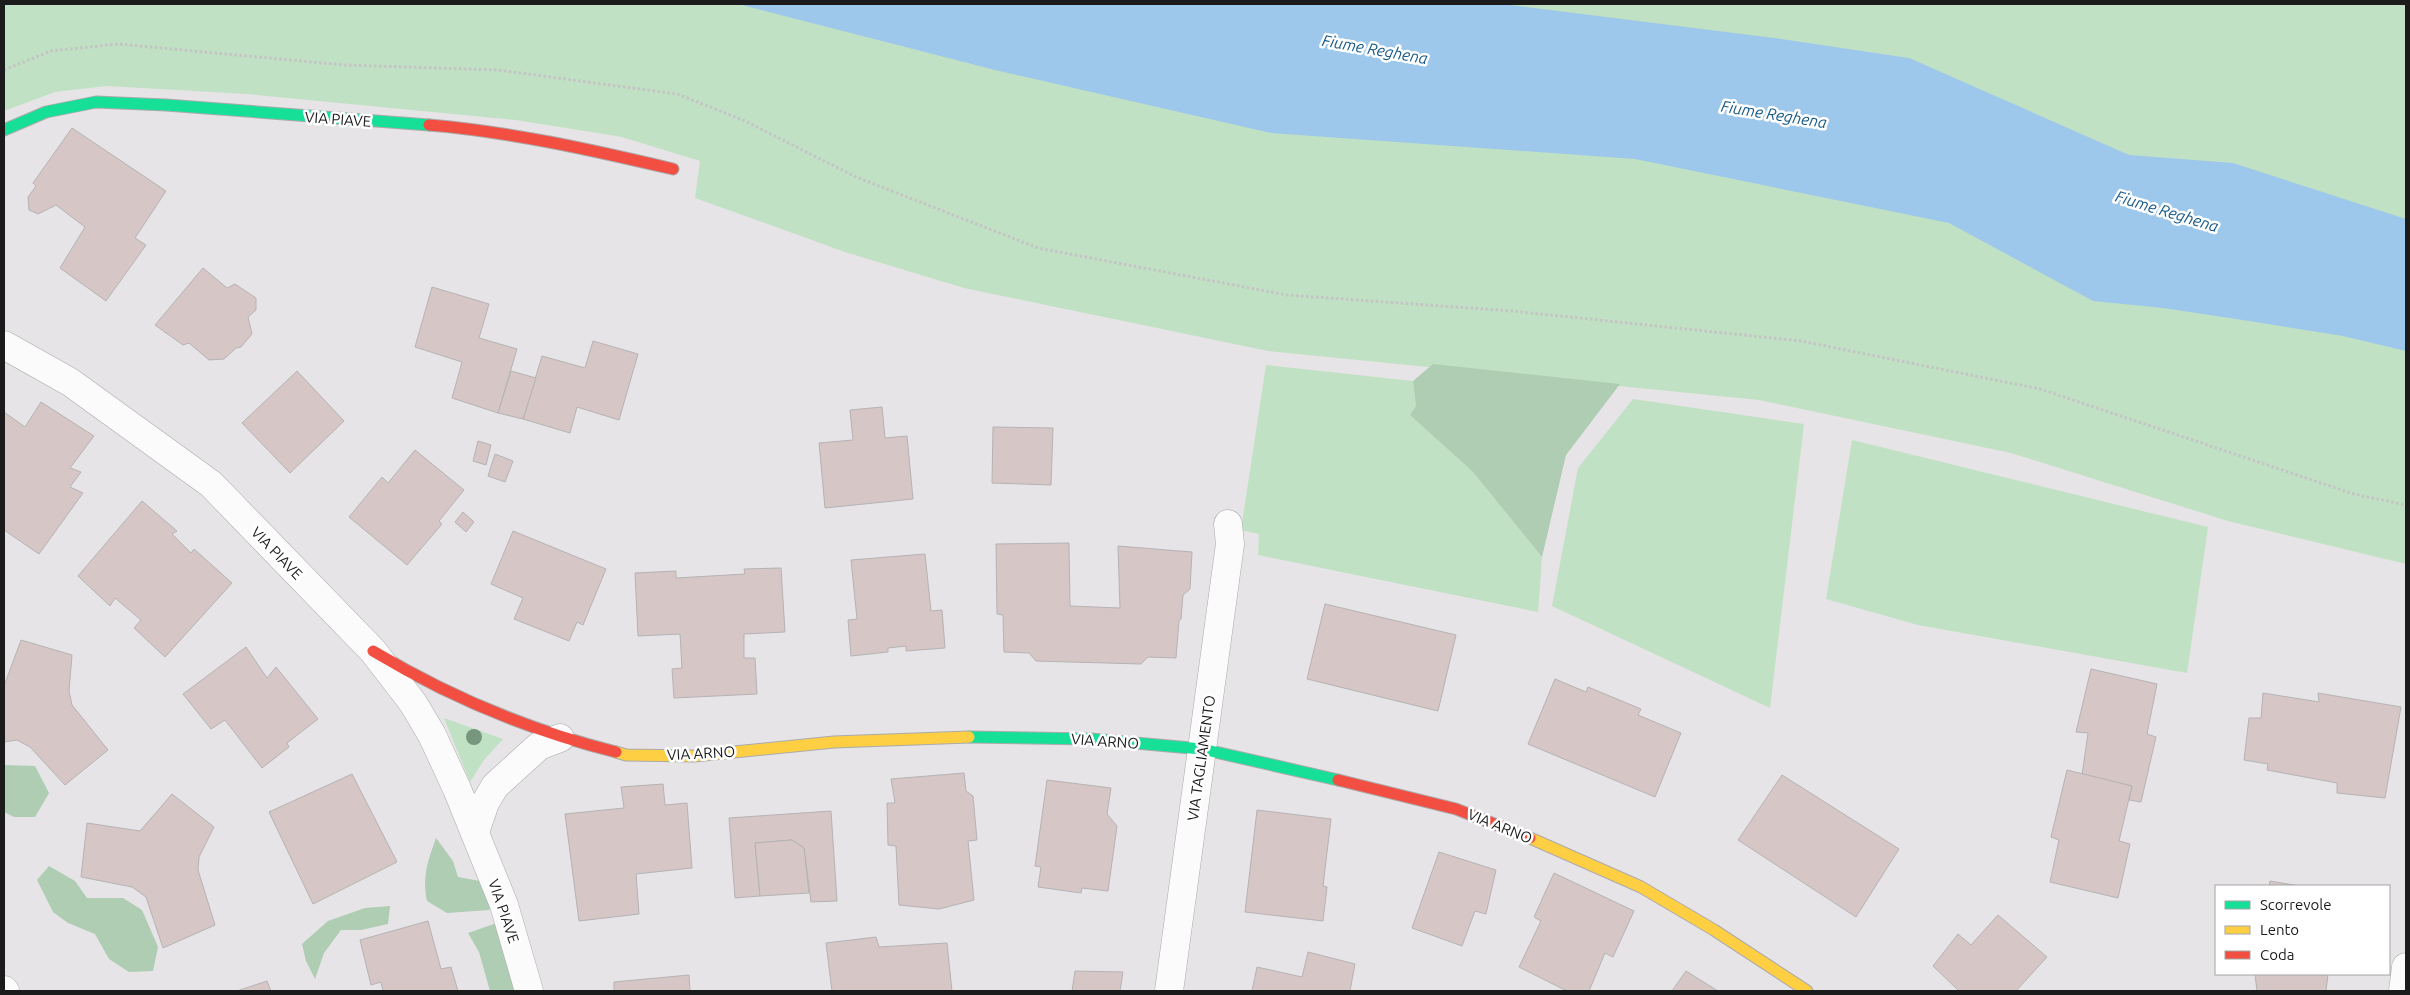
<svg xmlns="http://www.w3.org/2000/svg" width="2410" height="995" font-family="Ubuntu,sans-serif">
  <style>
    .green { fill: #c1e1c4 }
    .forest { fill: #aecdb2 }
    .water { fill: #9dc7eb }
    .building { fill: #d6c6c6; stroke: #b5b3b4 }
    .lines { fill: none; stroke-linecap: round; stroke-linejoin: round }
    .street-casing { stroke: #abaaab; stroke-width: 29 }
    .fast-casing { stroke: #abaaab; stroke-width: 13 }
    .slow-casing { stroke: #abaaab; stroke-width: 13 }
    .jam-casing { stroke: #abaaab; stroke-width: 13 }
    .path { stroke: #c5c4c5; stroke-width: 3; stroke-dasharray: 2.5 2.5; stroke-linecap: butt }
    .street { stroke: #fbfbfb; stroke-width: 28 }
    .fast { stroke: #16e098; stroke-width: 11 }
    .slow { stroke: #ffcf43; stroke-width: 11 }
    .jam { stroke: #f24e42; stroke-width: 11 }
    .tree { fill: #76977d }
    .labels { text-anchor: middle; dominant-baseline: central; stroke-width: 5; stroke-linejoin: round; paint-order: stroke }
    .street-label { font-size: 15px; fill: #1c1b1c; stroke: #fff }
    .water-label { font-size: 16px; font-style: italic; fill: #185b8a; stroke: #fff }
  </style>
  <rect width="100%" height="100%" fill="#e6e4e6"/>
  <g class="green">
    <path d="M4 4H2406V564L2228 521 2011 453 1759 400 1268 351 964 288 845 252 695 198 700 161 622 137 516 120 247 94 106 86 55 92 4 111Z"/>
    <path d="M1266 365 1413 381 1416 406 1410 415 1473 472 1542 557 1538 612 1258 555 1259 534 1241 530Z"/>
    <path d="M1633 399 1804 424 1770 708 1552 606 1578 468Z"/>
    <path d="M1852 440 2208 527 2187 673 1918 625 1826 599Z"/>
    <path d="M444 718 503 739 484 760 470 782Z"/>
  </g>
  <g class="forest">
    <path d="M1433 364 1620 384 1566 455 1542 557 1473 472 1410 415 1416 406 1413 381Z"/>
    <path d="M4 765 35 766 49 793 35 817H14L4 812Z"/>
    <path d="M436 838 453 861 458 877 485 882 494 897 489 910 447 913 427 901C422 876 428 861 436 838Z"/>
    <path d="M49 866 75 881 87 898H123L142 910 158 947 153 971 129 972 109 959 95 934 68 923 53 912 37 880Z"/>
    <path d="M390 906 388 924 361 930H341L324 953 315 979 306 961 302 944 328 921 365 908Z"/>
    <path d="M494 924 522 933 521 966 513 991H490L479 952 468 933Z"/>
  </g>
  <path class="water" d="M738 4H1502L1781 39 1909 58 2129 155 2233 163 2406 219V351L2343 336 2243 320 2163 308 2093 301 1949 223 1635 159 1271 133 995 70Z"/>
  <g class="building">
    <path d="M72 128 166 191 135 238 146 245 106 301 60 268 85 227 56 205 38 214 29 210 28 197 36 186 33 183Z"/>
    <path d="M203 268 227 288 235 284 256 298V310L248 317 252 334 241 347 236 348 224 359 209 360 189 343 183 345 155 325Z"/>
    <path d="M432 287 489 304 479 338 517 349 498 413 452 398 462 362 415 347Z"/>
    <path d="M593 341 638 354 619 420 577 407 570 433 523 419 542 356 585 368Z"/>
    <path d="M297 371 344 421 290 473 242 423Z"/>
    <path d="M511 371 536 378 523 419 498 413Z"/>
    <path d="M41 402 94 436 70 468 81 472 70 487 83 493 39 554 4 530V412L25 427Z"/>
    <path d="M882 407 885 438 907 436 913 499 825 508 819 443 853 440 850 410Z"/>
    <path d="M993 427 1053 428 1051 485 992 483Z"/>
    <path d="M478 441 491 445 486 465 473 461Z"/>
    <path d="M415 450 464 490 439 521 442 524 407 565 349 517 382 477 388 483Z"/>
    <path d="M495 454 513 461 505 482 488 476Z"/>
    <path d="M142 501 177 531 172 534 191 553 194 549 232 583 165 657 134 628 141 620 115 598 110 606 78 576Z"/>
    <path d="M463 512 474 522 466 532 455 522Z"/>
    <path d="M513 531 606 569 583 625 577 622 569 641 514 619 523 598 491 584Z"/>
    <path d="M1069 543 1070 606 1120 608 1118 546 1192 552 1190 589 1183 595 1181 619 1179 620 1176 658 1148 657 1141 664 1036 661 1029 653 1004 652 1003 615 997 614 996 544Z"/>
    <path d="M925 554 931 611 942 610 945 648 906 651V646L888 648V652L851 656 848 620 857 619 851 560Z"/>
    <path d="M781 568 785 632 744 634V658H755L757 694 674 698 672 669 682 668 680 634 638 636 635 573 676 571V578L745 574 744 569Z"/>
    <path d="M1325 604 1456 635 1438 711 1307 679Z"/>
    <path d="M21 640 72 655 69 691 72 705 108 750 65 785 30 747 17 740 4 742V686Z"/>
    <path d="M246 647 267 678 276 667 318 719 287 743 289 747 262 768 225 720 211 729 183 694Z"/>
    <path d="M2091 669 2157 684 2147 734 2156 737 2141 802 2129 800 2132 786 2082 775 2088 733 2076 732Z"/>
    <path d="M1555 679 1586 692 1588 687 1641 709 1638 715 1681 733 1655 797 1528 744Z"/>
    <path d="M2263 693 2319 702 2318 693 2401 707 2385 798 2337 793V783L2267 770 2268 764 2244 760 2249 718H2261Z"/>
    <path d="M2067 770 2132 786 2119 841 2130 844 2118 898 2050 882 2059 840 2051 837Z"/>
    <path d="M964 773 966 791 973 796 977 840 968 841 974 900 939 909 899 905 896 846 888 845 887 803H895L891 779Z"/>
    <path d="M352 774 397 862 313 904 269 812Z"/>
    <path d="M1782 775 1899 849 1856 917 1738 840Z"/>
    <path d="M1047 780 1111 788 1107 814 1117 826 1108 891 1082 888 1081 893 1038 887 1041 867 1035 866Z"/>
    <path d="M663 784 665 805 687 803 692 868 636 874 639 914 579 921 565 814 624 808 621 787Z"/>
    <path d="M172 794 214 827 199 857 198 870 215 925 163 948 146 897 132 887 81 877 87 823 140 831Z"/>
    <path d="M1257 810 1331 819 1323 886 1327 887 1323 921 1245 912Z"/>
    <path d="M831 811 837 901 811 902 804 848 792 840 755 843 760 896 735 898 729 818Z"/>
    <path d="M792 840 804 848 809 893 760 896 755 843Z"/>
    <path d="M1439 852 1496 870 1486 914 1475 911 1462 946 1412 928Z"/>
    <path d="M1554 873 1634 911 1613 957 1605 953 1589 991H1567L1519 967 1541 921 1534 917Z"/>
    <path d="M2270 881 2300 886H2269Z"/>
    <path d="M1998 915 2047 957 2016 991H1959L1933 966 1958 934 1971 945Z"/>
    <path d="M428 921 441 969 451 967 458 991H383L381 982 371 985 360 940Z"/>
    <path d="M876 937 879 947 947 943 952 991H832L826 943Z"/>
    <path d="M1308 952 1355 964 1350 991H1252L1257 967 1302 977Z"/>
    <path d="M1075 971 1123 972 1120 991H1072Z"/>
    <path d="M1686 971 1718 991H1672Z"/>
    <path d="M2255 974H2328L2326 991H2257Z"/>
    <path d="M689 975 690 991H614V982Z"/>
    <path d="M267 981 271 991H237Z"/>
  </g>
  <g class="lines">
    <defs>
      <g id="street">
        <path d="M4 345 70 382 211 484 373 651 413 703 432 735 457 789 504 905 529 991"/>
        <path d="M475 832 485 803 495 786 539 746 560 738"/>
        <path d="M4 990 5 991"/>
        <path d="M1169 991 1230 544 1228 524"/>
        <path d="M2403 991 2406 967"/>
      </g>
      <g id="fast">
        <path d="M4 130 46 112 96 102 166 105 429 125"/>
        <path d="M969 737 1091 739 1202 749 1338 780"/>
      </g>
      <g id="slow">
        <path d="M616 752 626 755 694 756 834 742 969 737"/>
        <path d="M1530 838 1641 887 1714 930 1807 991"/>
      </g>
      <g id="jam">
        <path d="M429 125C512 132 592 150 673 169"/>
        <path d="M373 651C451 698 528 730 616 752"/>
        <path d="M1338 780 1456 809 1530 838"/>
      </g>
    </defs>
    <use href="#street" class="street-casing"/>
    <use href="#fast" class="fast-casing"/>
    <use href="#slow" class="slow-casing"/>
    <use href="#jam" class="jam-casing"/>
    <path class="path" d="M4 70 51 51 118 44 344 65 498 70 677 94 743 120 856 177 1038 248 1287 295 1512 311 1801 341 2040 389 2354 494 2406 505"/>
    <use href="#street" class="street"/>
    <use href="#fast" class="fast"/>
    <use href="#slow" class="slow"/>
    <use href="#jam" class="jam"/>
  </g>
  <circle class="tree" cx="474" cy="737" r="8"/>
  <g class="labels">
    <g class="street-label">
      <text transform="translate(338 119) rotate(4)">VIA PIAVE</text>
      <text transform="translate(277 553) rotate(46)">VIA PIAVE</text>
      <text transform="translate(1105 741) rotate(4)">VIA ARNO</text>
      <text transform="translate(701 753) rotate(-3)">VIA ARNO</text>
      <text transform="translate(1201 758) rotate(-82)">VIA TAGLIAMENTO</text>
      <text transform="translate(1500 826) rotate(22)">VIA ARNO</text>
      <text transform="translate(504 911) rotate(71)">VIA PIAVE</text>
    </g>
    <g class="water-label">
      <text transform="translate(1375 49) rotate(10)">Fiume Reghena</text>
      <text transform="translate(1774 114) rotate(9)">Fiume Reghena</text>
      <text transform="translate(2167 211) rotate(17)">Fiume Reghena</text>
    </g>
  </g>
  <rect width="2410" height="995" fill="none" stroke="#1c1b1c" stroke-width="10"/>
  <rect x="2215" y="885" width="175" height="90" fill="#ffffff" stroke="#a4a4a4"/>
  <rect x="2225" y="901" width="25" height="8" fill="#16e098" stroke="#a4a4a4"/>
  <text x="2260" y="910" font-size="15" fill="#1c1b1c">Scorrevole</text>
  <rect x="2225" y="926" width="25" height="8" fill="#ffcf43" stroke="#a4a4a4"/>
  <text x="2260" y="935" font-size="15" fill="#1c1b1c">Lento</text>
  <rect x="2225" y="951" width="25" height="8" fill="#f24e42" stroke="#a4a4a4"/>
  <text x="2260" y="960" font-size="15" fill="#1c1b1c">Coda</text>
</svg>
